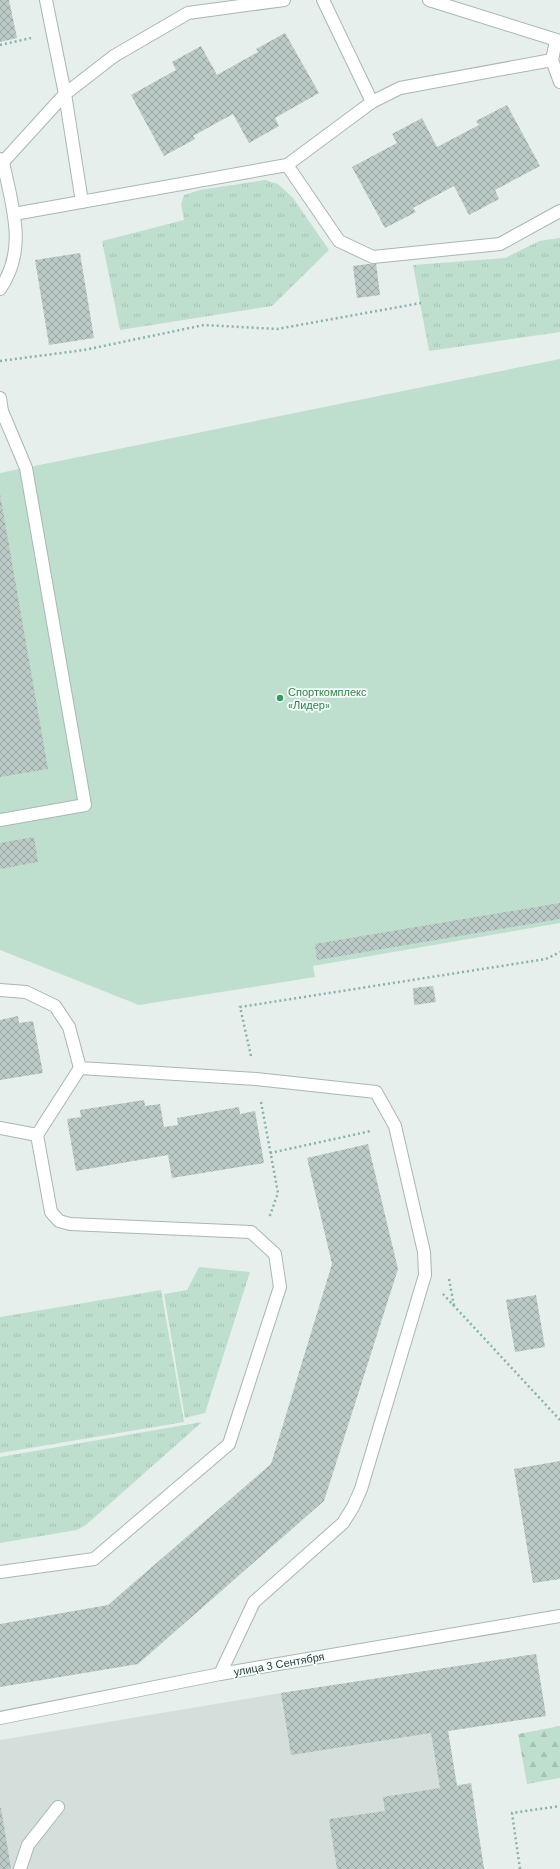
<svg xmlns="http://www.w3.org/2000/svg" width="560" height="1869" font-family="'DM Sans',sans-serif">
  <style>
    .built { fill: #d4dfdc }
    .grass { fill: #bfdfce }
    .forest { fill: url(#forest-firs) }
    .park { fill: url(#park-tufts) }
    .building { fill: url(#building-cross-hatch) }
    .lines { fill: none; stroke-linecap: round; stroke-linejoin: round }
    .minor-casing { stroke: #a8b7b5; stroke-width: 14 }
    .path { stroke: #86b2ac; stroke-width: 2.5; stroke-dasharray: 2 3; stroke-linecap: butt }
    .minor { stroke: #fff; stroke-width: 12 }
    .leisure-dot { fill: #2e9e5b; stroke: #f7fbf9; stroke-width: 1.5 }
    .labels { text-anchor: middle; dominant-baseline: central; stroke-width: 3.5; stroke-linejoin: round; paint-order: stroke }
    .leisure-label { font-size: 11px; fill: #27864d; stroke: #f7fbf9; text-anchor: start }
    .street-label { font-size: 11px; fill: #24413f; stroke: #f7fbf9 }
  </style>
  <defs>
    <pattern id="forest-firs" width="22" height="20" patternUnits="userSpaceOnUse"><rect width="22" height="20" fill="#bfdfce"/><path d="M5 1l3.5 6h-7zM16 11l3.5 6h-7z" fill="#a4c1b2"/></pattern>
    <pattern id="park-tufts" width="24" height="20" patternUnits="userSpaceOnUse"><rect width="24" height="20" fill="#bfdfce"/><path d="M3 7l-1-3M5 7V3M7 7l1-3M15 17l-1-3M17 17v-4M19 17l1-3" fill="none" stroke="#a4c1b2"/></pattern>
    <pattern id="building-cross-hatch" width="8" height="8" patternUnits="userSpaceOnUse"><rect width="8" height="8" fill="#bbcac6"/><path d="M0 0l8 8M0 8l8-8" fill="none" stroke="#98a6a2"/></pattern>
  </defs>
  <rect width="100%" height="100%" fill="#e6efec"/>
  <path class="built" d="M536 1654 546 1716 448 1731 457 1785 471 1783 484 1869H0V1740L281 1693Z"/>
  <path class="grass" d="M560 359V923L313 966 315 977 139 1005 0 950V473Z"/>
  <path class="forest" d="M560 1726V1778L527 1784 518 1734Z"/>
  <g class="park">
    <path d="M265 180 278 184 293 198 329 250 272 306 120 330 102 241 184 220 181 204 184 195 200 190Z"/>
    <path d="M560 238V332L429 351 413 265 505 258 539 241Z"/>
    <path d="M199 1267 250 1272 205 1413 185 1418 164 1294 187 1290Z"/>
    <path d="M161 1290 184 1422 0 1453V1317Z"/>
    <path d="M202 1422 86 1525 77 1530 0 1543V1457Z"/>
  </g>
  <g class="building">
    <path d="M0 0H9L17 38 0 42Z"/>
    <path d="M285 33 319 93 275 118 279 126 249 143 233 114 193 136 195 139 164 156 131 95 176 70 172 62 201 46 217 75 258 52 256 49Z"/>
    <path d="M507 105 540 166 495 190 499 199 469 215 454 186 413 208 416 212 385 228 352 167 397 143 392 134 422 118 437 147 479 125 476 121Z"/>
    <path d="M80 253 94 338 49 345 35 260Z"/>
    <path d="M376 263 380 295 357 298 353 266Z"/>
    <path d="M0 494 48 769 0 777Z"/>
    <path d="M34 837 38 862 0 869V843Z"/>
    <path d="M560 903V919L317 960 315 944Z"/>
    <path d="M433 986 436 1002 414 1005 413 988Z"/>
    <path d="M18 1016 19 1023 33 1021 43 1073 0 1080V1020Z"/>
    <path d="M144 1100 145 1106 160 1104 164 1127 178 1125 177 1118 239 1107 240 1114 255 1111 264 1163 172 1178 168 1155 76 1171 67 1119 81 1117 80 1110Z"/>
    <path d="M368 1144 398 1269 324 1501 138 1664 0 1687V1624L108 1605 271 1464 332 1264 307 1158Z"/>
    <path d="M536 1295 545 1347 515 1352 506 1300Z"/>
    <path d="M560 1461V1579L533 1583 514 1469Z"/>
    <path d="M536 1654 546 1716 448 1731 457 1786 471 1783 484 1869H337L329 1819 385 1811 383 1797 440 1788 431 1733 291 1755 281 1693Z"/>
    <path d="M0 1808H1L11 1869H0Z"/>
  </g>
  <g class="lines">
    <defs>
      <g id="minor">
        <path d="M46 0 65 94 82 202"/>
        <path d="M323 0 372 102"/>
        <path d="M429 0 560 41"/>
        <path d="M556 41 552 60 560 82"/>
        <path d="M0 159 3 162C12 206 28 249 0 289"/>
        <path d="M3 162 65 94 114 56 188 13 284 0"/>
        <path d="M287 165 339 241 373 257 500 244 560 211"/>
        <path d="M14 214 287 165 372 102 400 88 552 60"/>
        <path d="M0 398 2 411 26 468 85 805 0 820"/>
        <path d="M0 990 26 992 55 1006 69 1027 80 1068 256 1079 376 1092 395 1126 424 1252 425 1275 361 1489 353 1507 343 1523 254 1602 220 1674"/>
        <path d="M0 1128 37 1135 51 1212 59 1221 70 1224 251 1232 275 1254 280 1287 229 1444 94 1559 0 1572"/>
        <path d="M37 1135 80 1068"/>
        <path d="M0 1718 220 1674 560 1616"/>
        <path d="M20 1869 28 1845 58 1807"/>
      </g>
    </defs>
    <use href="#minor" class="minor-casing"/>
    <g class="path">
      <path d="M0 45 31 38"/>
      <path d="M0 361 84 350 204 325 277 329 421 303"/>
      <path d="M251 1056 240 1007 546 959 560 952"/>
      <path d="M261 1102 278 1193 269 1218"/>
      <path d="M270 1153 371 1131"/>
      <path d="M449 1279 454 1306"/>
      <path d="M443 1294 560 1420"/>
      <path d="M520 1869 512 1813 560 1806"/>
    </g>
    <use href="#minor" class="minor"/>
  </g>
  <circle class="leisure-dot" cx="280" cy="698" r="4"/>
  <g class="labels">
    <g class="leisure-label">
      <text x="288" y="692">Спорткомплекс<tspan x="288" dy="13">«Лидер»</tspan></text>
    </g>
    <g class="street-label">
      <text transform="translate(279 1664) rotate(-10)">улица 3 Сентября</text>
    </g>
  </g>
</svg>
